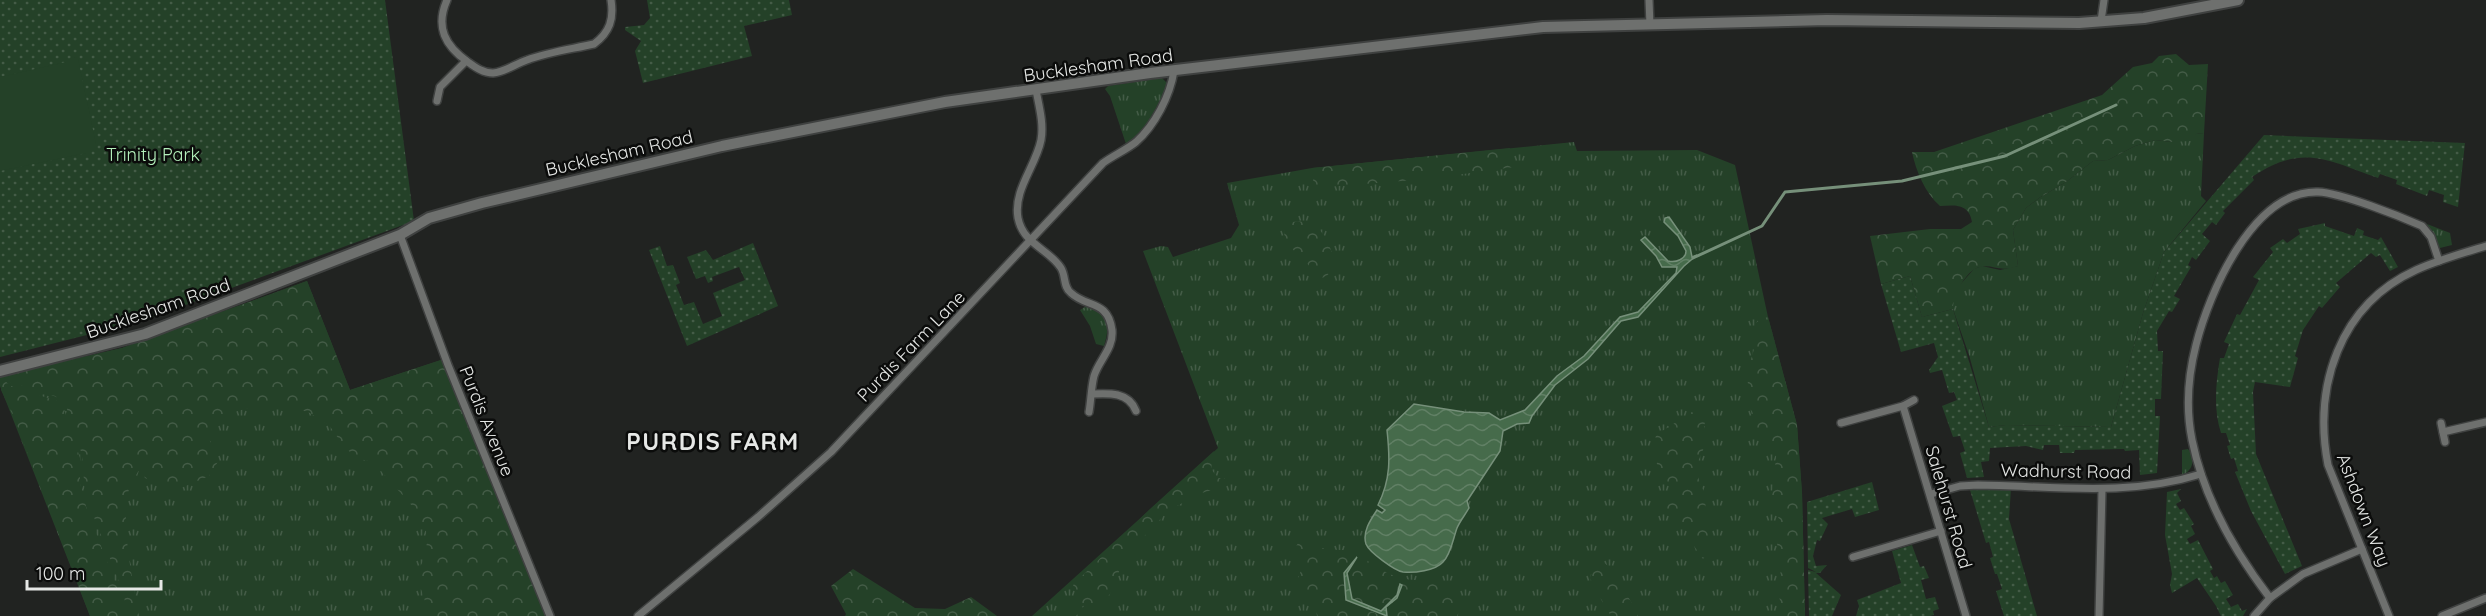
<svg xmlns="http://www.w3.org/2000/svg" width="2486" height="616" font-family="Quicksand,sans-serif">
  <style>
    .grass { fill: url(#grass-tufts) }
    .forest { fill: url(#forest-crowns) }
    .park { fill: url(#park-dots) }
    .pitch { fill: #244128 }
    .water { fill: url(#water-waves); stroke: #76907a; stroke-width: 1.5 }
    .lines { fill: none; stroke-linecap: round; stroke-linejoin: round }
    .stream { stroke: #76907a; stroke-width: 3 }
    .street-casing { stroke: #3f4140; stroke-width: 10 }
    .secondary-casing { stroke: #3f4140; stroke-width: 14 }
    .street { stroke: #6e706e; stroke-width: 7 }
    .secondary { stroke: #6e706e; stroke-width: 10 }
    .labels { text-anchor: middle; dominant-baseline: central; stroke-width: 5; stroke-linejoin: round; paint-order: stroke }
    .street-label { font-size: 18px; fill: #e6e8e6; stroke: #0b0c0b }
    .park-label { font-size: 18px; fill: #b4f0bb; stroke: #0b0c0b }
    .district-label { font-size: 24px; font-weight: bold; letter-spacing: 1.5px; fill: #e6e8e6; stroke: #0b0c0b }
  </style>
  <defs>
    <pattern id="grass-tufts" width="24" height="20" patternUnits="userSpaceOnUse" patternTransform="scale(1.5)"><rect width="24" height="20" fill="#244128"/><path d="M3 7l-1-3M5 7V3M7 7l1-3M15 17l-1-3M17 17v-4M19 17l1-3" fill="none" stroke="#445c47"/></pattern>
    <pattern id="forest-crowns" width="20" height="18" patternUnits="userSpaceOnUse" patternTransform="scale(1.5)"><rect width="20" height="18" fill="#244128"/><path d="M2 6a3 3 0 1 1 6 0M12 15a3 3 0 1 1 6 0" fill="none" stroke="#445c47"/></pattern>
    <pattern id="park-dots" width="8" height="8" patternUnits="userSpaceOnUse" patternTransform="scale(1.5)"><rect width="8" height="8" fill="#244128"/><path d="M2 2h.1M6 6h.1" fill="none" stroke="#445c47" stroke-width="1.8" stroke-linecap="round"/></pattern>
    <pattern id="water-waves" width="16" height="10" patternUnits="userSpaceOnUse" patternTransform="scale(1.5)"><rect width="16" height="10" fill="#466b4b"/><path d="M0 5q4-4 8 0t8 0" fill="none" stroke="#618065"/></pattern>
  </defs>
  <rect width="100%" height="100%" fill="#212321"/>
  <g class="grass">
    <path d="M1162 78 1167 83 1166 90 1143 131 1126 144 1110 96 1105 89 1108 86Z"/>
    <path d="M2204 133 2201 196 2206 201 2164 252 2143 313 2111 427 2006 425 1989 427 1969 355 1953 309V298L1958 287 1974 269 1982 266 2000 270 2018 266 2013 230 2026 208 2039 198 2066 182 2093 161 2108 160 2135 146 2155 140 2172 142 2196 134Z"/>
    <path d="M1574 142 1577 151 1697 150 1735 165 1768 317 1797 425 1802 493 1805 616H1032L1218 448 1143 251 1161 246 1168 247 1173 257 1231 238 1239 225 1227 183 1312 168Z"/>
    <path d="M2427 224 2450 233 2452 245 2440 248Z"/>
    <path d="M307 281 350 390 441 360 546 616H90L0 386V377L122 348Z"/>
    <path d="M1088 305C1107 315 1111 325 1104 346L1096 344 1090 326 1080 310Z"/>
    <path d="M2188 449C2196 458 2193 471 2182 475V450Z"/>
  </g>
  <g class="forest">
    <path d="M2176 54 2189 65 2208 64 2204 133 2196 134 2190 141 2172 142 2155 140 2135 146 2108 160 2093 161 2066 182 2039 198 2026 208 2013 230 2018 266C1999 273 1993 264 1980 267 1966 270 1953 295 1953 309L1922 317 1910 276 1881 284 1870 236 1930 229H1961L1972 222C1969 203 1954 205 1940 206 1925 193 1916 171 1912 152H1934L2102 95 2133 67 2152 63 2159 56Z"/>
    <path d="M1510 148 1514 167 1427 179 1314 188 1312 168Z"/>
    <path d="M1291 222C1299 221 1308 221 1315 226 1328 234 1347 276 1317 279 1311 274 1311 267 1306 262 1296 251 1284 246 1284 229Z"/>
    <path d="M307 281 350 390 441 360 546 616H430L416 574 427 554 426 529 414 508 373 462 359 459 345 448 329 425 310 413 290 406 252 407 209 419 207 435 219 460 209 476 181 488 165 487 145 478 140 468C136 476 130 484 128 493 121 528 133 581 139 616H128L123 592 85 494 82 454 72 429 66 405 63 400 54 396 10 382 5 375 122 348Z"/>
    <path d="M1768 317 1797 425 1802 493 1805 616H1782L1778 587 1781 570 1777 543 1781 524 1774 507 1772 495 1777 448 1776 443 1762 442 1757 438C1752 415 1745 392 1749 368 1750 361 1753 353 1755 346 1758 329 1747 323 1768 317Z"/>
    <path d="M0 377 11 386 57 401 63 406 80 458V483L87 510 120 595 124 616H90L15 420 1 390Z"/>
    <path d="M1702 410 1706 419 1704 426 1706 443 1697 464 1699 481 1706 496 1705 513 1709 525V551L1703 559 1694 546V537L1691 527 1661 512 1659 507 1666 500 1674 502 1677 496C1673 486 1669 484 1663 477 1655 465 1653 449 1656 435L1692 412Z"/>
    <path d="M1214 451 1211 469 1218 478H1225V486L1202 493 1169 510 1121 561 1116 586 1093 616H1076L1084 606 1073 585 1150 509Z"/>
    <path d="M1299 542C1320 548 1337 553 1359 548L1366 560 1389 574 1404 579 1426 581 1459 594 1458 616H1387L1386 607 1397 595 1381 611 1351 599 1347 573 1353 562 1344 573 1346 600 1382 616H1317L1316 609 1297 581C1303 568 1302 563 1297 550L1294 549Z"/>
    <path d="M1590 553C1618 568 1624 589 1638 616H1611L1596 591 1590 578 1594 567Z"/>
    <path d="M853 569 915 608 945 609 971 597 997 616H845L846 614 831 586Z"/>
  </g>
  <g class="park">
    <path d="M0 0H385L414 221 142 321 0 357Z"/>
    <path d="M647 0H789L792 15 744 26 752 56 643 83 635 51 641 41 625 30V27L644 25 650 18Z"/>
    <path d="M2264 135 2465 143 2458 207 2443 202 2444 195 2429 190 2427 196 2396 184 2397 180 2380 174 2378 178C2327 160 2303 143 2252 177L2254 180 2223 211 2225 213 2216 225 2212 222 2202 234 2210 241 2196 260 2192 257 2188 265 2191 267 2174 296 2180 299 2172 312 2169 311 2157 331 2158 351H2163L2161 399H2155V416H2160L2157 473 2140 475 2139 450 2125 451 2124 449 2075 450 2074 453H2060L2059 445H2044L2043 450 2026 446 1990 448 1989 461 1981 462 1984 477 1967 478 1960 453 1965 451 1960 436 1953 437 1942 406 1957 400 1954 392 1949 393 1942 370 1930 373 1929 370 1938 357 1934 343 1901 352 1881 284 1910 276 1922 317 1953 309 1989 427 2006 425 2111 427 2143 313 2164 252Z"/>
    <path d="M2325 223V226L2354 236 2357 228 2364 231 2363 235 2378 240 2381 237 2398 267 2390 271 2380 255 2376 257 2371 253 2336 283 2340 287 2322 308 2319 306 2303 330 2295 356 2298 358 2290 387 2255 382 2253 392 2256 454 2302 566 2285 574 2251 511 2235 472 2238 471 2234 458 2231 459 2227 446 2230 445 2226 433H2221C2213 409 2216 382 2220 358H2224L2229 344 2224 342 2237 314 2240 315 2259 280 2253 277 2273 252 2270 248 2283 239 2287 243 2300 234 2298 229Z"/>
    <path d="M753 243 778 306 687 346 649 250 660 246 667 266 673 265 680 283 676 285 684 305 694 302 703 324 722 316 713 293 745 280 739 267 712 277 713 281 708 283 705 276 696 279 687 257 706 250 713 260Z"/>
    <path d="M1872 482 1879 510 1855 517 1852 509 1822 518 1828 524 1820 541 1817 540 1813 556 1816 566 1827 565 1820 573H1816L1841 595 1832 616H1809L1808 570 1816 572 1808 568 1807 502Z"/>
    <path d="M2011 488 2009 519 2037 616H2004L1996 591 2002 589 1997 574H1995L1990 558 1993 557 1989 542 1986 543 1970 490Z"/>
    <path d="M2181 489 2177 493 2181 501 2176 504 2180 510 2184 508 2194 524 2191 526 2195 534 2187 539 2190 544 2198 540 2213 569 2210 571 2214 578 2217 576 2221 583 2225 581 2233 595 2226 599 2231 607 2238 604 2242 611 2247 609 2243 616H2221L2216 606 2197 578 2172 593 2170 585 2172 574 2165 535 2167 492Z"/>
    <path d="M1912 545 1920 567 1924 566 1929 578 1921 580 1926 599 1935 597 1939 609 1933 611 1934 615 1930 616H1856L1859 606 1857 600 1901 583 1892 551Z"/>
  </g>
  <path class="pitch" d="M73 56 78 59 96 144 86 153 0 171V77L66 62Z"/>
  <g class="water">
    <path d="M1669 217 1690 247 1692 257 1697 255 1684 266 1638 317 1621 321 1588 359 1555 385 1532 416 1529 423 1517 424 1503 431 1500 451 1467 501 1469 508C1465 515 1460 521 1457 528 1453 539 1451 554 1443 562 1435 571 1414 573 1403 572 1395 571 1369 552 1366 544 1362 532 1371 519 1377 510L1382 513 1385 510 1378 505C1391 479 1390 458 1387 430L1414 404 1464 412 1489 413 1500 420 1525 410 1557 376 1584 356 1620 317 1638 312 1676 273 1677 267H1662L1656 256 1641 240 1645 237 1668 261C1676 263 1686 259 1686 251L1678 236 1664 222 1665 218Z"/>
    <path d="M1357 557 1347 573 1352 599 1381 611 1397 595 1400 584 1402 585 1397 598 1386 607 1387 616 1346 600 1344 573Z"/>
  </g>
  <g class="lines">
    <path class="stream" d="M1693 258 1762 226 1785 192 1902 181 2005 156 2116 105"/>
    <defs>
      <g id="street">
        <path d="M447 0C435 27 445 46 468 62 475 67 483 73 493 73 505 72 515 64 527 60 548 52 572 49 594 44 610 32 614 19 611 0"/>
        <path d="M1649 0 1650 25"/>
        <path d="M2101 21 2104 0"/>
        <path d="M1036 90C1039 106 1044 124 1041 140 1036 166 1013 190 1018 218 1023 244 1049 249 1061 268 1066 276 1063 287 1071 293 1087 308 1108 300 1112 330 1114 348 1099 360 1094 376 1091 388 1091 401 1089 412"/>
        <path d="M437 101 440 87 466 61"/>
        <path d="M400 235 448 365 550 616"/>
        <path d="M1092 394C1109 393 1129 392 1136 411"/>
        <path d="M1903 406 1966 616"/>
        <path d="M1841 423 1903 406 1914 400"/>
        <path d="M2441 423 2445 442"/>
        <path d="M2443 432 2486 422"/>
        <path d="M1931 494 1960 486 1978 485C2053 486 2128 497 2201 474"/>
        <path d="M1853 557 1941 531"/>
        <path d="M2270 598C2234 551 2204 499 2192 440 2186 410 2188 376 2196 345 2209 293 2253 190 2318 192 2342 193 2399 216 2422 226L2431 237 2439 261"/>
        <path d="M638 616 758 517 831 452 1103 163C1114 155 1126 150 1136 142 1155 125 1170 96 1174 71"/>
        <path d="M2099 616 2102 490"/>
        <path d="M2254 616 2270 598 2303 574 2362 549"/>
        <path d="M2389 616 2328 465C2313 387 2339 305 2416 270 2438 260 2463 253 2486 246"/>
        <path d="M2442 616 2486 598"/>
      </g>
      <path id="secondary" d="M0 371 145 334 400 235 429 218 482 203 722 146 945 102 1150 73 1543 27 1827 20 2079 23 2144 18 2238 0"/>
    </defs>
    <use href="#street" class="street-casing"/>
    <use href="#secondary" class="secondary-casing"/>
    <use href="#street" class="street"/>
    <use href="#secondary" class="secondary"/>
  </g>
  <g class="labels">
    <g class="street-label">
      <text transform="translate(1098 65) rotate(-8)">Bucklesham Road</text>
      <text transform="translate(619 153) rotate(-13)">Bucklesham Road</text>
      <text transform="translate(158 308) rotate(-19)">Bucklesham Road</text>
      <text transform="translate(911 346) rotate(-46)">Purdis Farm Lane</text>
      <text transform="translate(487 421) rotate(68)">Purdis Avenue</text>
      <text transform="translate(2066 471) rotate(1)">Wadhurst Road</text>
      <text transform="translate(1949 507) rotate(74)">Salehurst Road</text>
      <text transform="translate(2364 510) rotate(69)">Ashdown Way</text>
    </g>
    <g class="park-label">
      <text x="153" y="154">Trinity Park</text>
    </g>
    <g class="district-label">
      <text x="713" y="441">PURDIS FARM</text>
    </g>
  </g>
  <path d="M27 580v9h134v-9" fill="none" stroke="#e6e8e6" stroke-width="3"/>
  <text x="36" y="580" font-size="18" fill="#e6e8e6" stroke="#0b0c0b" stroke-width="4.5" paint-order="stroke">100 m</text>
</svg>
